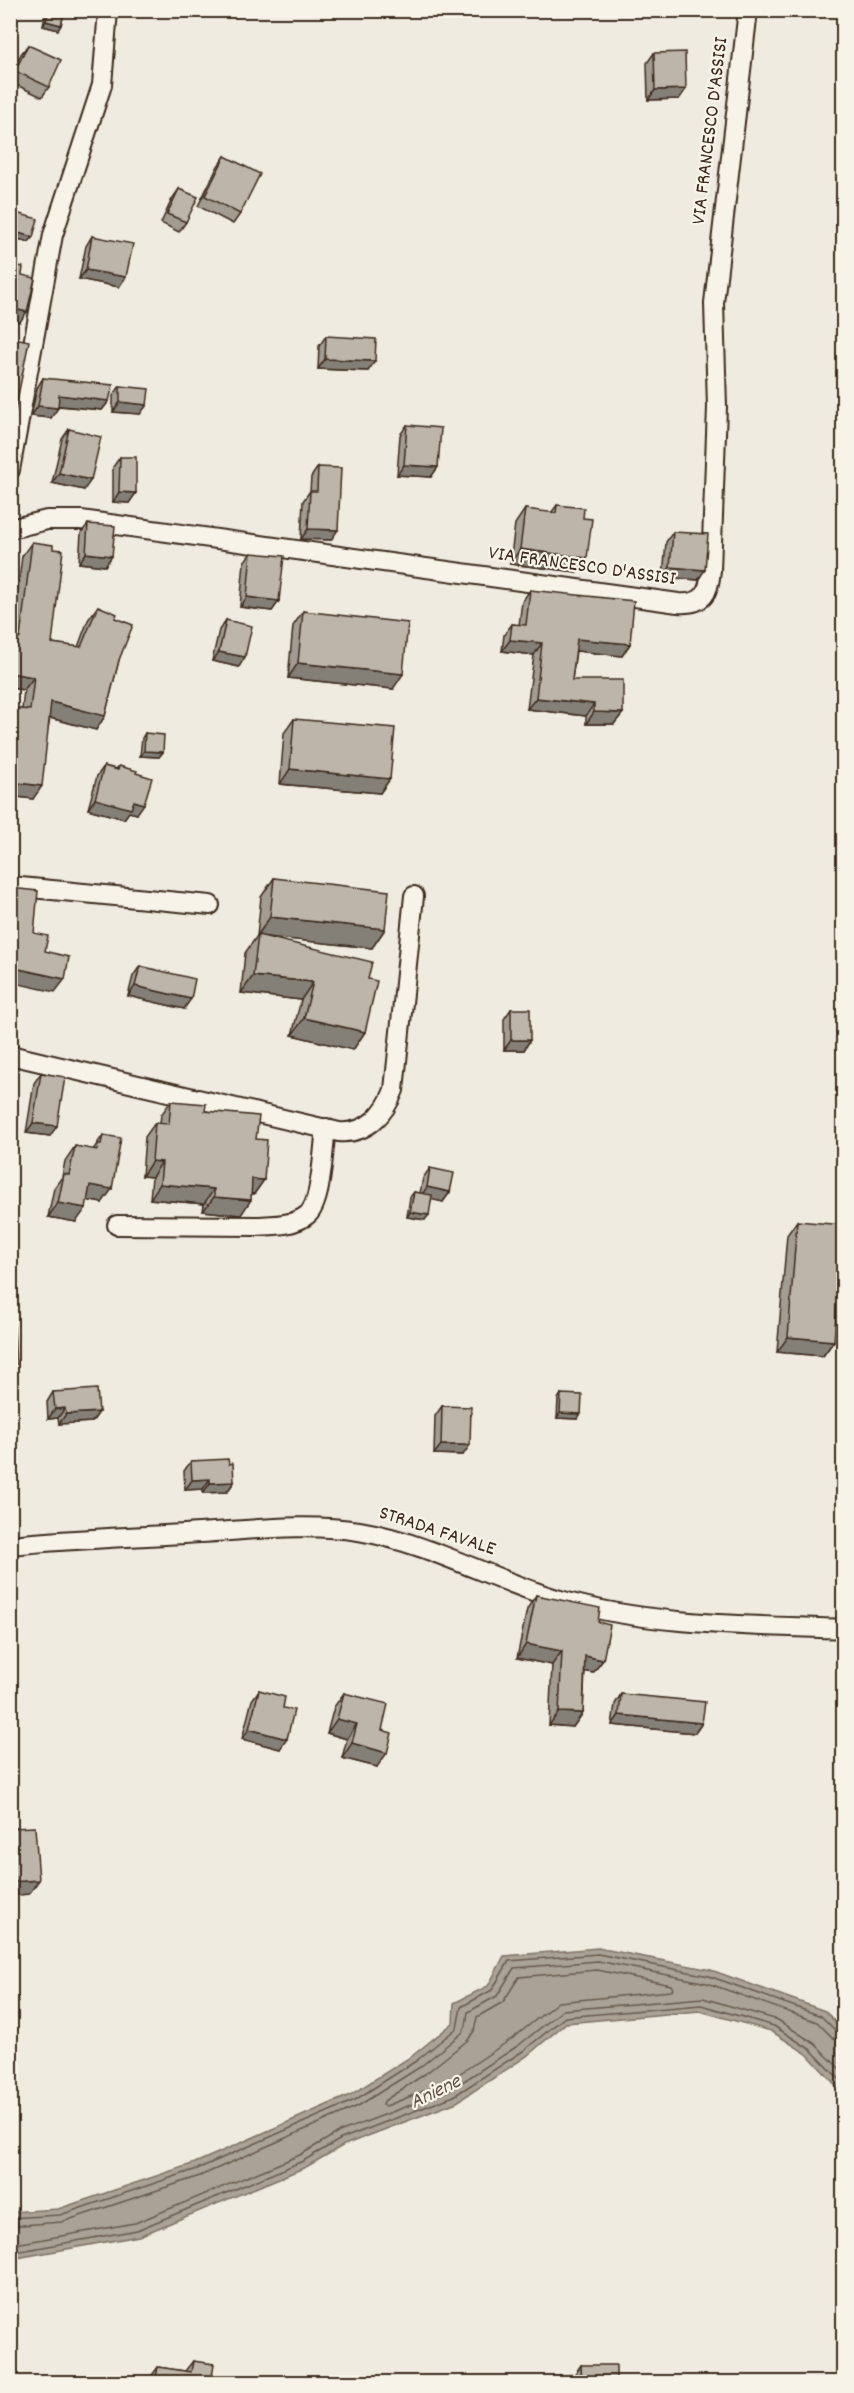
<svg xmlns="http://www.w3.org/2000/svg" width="854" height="2393" font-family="Dekko,sans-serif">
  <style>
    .water { fill: #aaa296; stroke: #7e7266; stroke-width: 1.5 }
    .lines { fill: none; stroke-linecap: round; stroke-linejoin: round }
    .shore { stroke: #675a4e; stroke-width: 1.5 }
    .minor-casing { stroke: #3b2a1e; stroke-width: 22 }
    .minor { stroke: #f7f3e8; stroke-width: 18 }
    .wall { fill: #a39c92; stroke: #3b2a1e; stroke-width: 1.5 }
    .shaded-wall { fill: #847f77; stroke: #3b2a1e; stroke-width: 1.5 }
    .building { fill: #bdb5aa; stroke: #3b2a1e; stroke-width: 1.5 }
    .labels { text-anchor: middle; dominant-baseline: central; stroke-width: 4.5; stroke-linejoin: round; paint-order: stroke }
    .street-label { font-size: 20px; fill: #3b2a1e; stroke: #f7f3e8 }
    .water-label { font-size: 21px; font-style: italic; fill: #625448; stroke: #f7f3e8 }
  </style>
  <rect width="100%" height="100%" fill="#efebe0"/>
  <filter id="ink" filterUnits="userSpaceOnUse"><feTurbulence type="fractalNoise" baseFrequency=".0167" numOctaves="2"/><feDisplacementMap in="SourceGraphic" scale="12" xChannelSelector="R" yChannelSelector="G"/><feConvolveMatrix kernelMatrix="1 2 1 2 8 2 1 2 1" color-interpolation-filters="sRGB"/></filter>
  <g filter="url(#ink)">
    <path class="water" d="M598 1948 711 1970 825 2011 843 2030V2093L807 2054 771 2031 700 2011 566 2023 527 2056 457 2102 344 2145 306 2167 139 2236 11 2259V2212L58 2209 195 2163 352 2094 412 2056 453 2023 454 2003 488 1986 504 1956Z"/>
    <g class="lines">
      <g class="shore">
        <path d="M597 1970 671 1985 673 1989 671 1991 558 2002 513 2038 447 2082 386 2106 383 2105 384 2101 425 2074 468 2040 474 2031 477 2017 503 2002 519 1977Z"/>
        <path d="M10 2218 60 2215 197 2169 355 2100 416 2061 457 2028 461 2007 492 1990 509 1961 598 1954 709 1976 821 2016 837 2032 844 2034"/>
        <path d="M10 2226 62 2222 200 2176 358 2106 420 2067 462 2033 466 2026 468 2012 497 1996 514 1968 598 1961 707 1983 817 2022 833 2038 844 2041"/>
        <path d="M10 2245 135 2223 300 2155 339 2132 450 2090 519 2045 563 2010 703 1998 778 2020 815 2044 844 2073"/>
        <path d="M10 2253 137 2230 303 2161 341 2139 454 2096 523 2051 565 2017 701 2005 774 2026 811 2050 844 2084"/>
      </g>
      <defs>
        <g id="minor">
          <path d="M10 470 53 235 102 85 108 10"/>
          <path d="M10 529 47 520H81L678 603C704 605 709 593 711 570L717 407 714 303 748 10"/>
          <path d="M10 886 210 905"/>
          <path d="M10 1055 339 1132C367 1134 385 1114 394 1090L414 896"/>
          <path d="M117 1225 256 1226C272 1225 294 1226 307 1215 322 1204 323 1148 326 1128"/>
          <path d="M10 1545C74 1539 137 1537 200 1533 253 1530 306 1523 359 1531 430 1543 492 1580 560 1600 651 1626 750 1625 844 1629"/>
        </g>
      </defs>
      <use href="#minor" class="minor-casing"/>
      <use href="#minor" class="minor"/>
    </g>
    <g class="wall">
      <path d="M46 10H65L61 25 58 30 43 26Z"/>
      <path d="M28 45 49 87 42 97 10 82V77L21 54Z"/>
      <path d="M654 53 686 89 679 99 648 100 647 63Z"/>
      <path d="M225 156 240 214 233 224 198 206 218 166Z"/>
      <path d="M179 189 186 222 179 232 161 223 172 199Z"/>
      <path d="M16 213 29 242 10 237V225L12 218Z"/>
      <path d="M92 236 119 287 79 279 86 246Z"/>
      <path d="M326 336 375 361 368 371 318 369 319 346Z"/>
      <path d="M43 378 109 401 102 410 58 406 51 418 31 416 37 388Z"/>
      <path d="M120 386 140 414 113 412V396Z"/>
      <path d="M407 425 438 467 431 477 397 475 400 435Z"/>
      <path d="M69 429 84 490 52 483 62 439Z"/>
      <path d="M120 457 136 493 129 503 113 502V467Z"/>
      <path d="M318 467 331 540 301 539 303 501 310 491 311 477Z"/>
      <path d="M557 505 587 558 577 572 510 564 515 524 525 509 551 513Z"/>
      <path d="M88 524 112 556 105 566 79 563 81 533Z"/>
      <path d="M673 532 698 580 663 577 666 542Z"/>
      <path d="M32 542 52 643 78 647 88 620 98 606 115 618 119 660 105 716 96 730 50 718 33 799 10 796V708L22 709 24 690 10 688V637H12L22 556Z"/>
      <path d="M251 553 279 601 272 611 240 607 244 562Z"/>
      <path d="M530 590 630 644 622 656 576 651 572 680 623 713 614 724H586V716L527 709 534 655 502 651 504 635 512 624 519 625 522 602Z"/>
      <path d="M303 611 393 689 288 678 293 626Z"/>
      <path d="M226 620 239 667 212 661 219 630Z"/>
      <path d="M294 719 390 779 380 793 280 784 284 733Z"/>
      <path d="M145 733 163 752 159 757 140 756 142 738Z"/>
      <path d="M104 766 116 769 119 766 136 773 137 814 129 812 124 819 88 809 97 776Z"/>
      <path d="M274 878 385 929 372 948 260 936 368 979 365 1032 353 1050 292 1035 301 1000 241 993 245 953 257 936 261 897Z"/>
      <path d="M140 966 184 1009 128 996 133 976Z"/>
      <path d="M511 1009 530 1040 524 1050H504V1019Z"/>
      <path d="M41 1073 50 1136 26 1133 34 1083Z"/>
      <path d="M171 1101 205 1111 256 1139 264 1180 254 1194H251L241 1215 203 1211 204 1204 150 1199 152 1177 142 1176 145 1137 155 1123H160L161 1115Z"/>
      <path d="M103 1135 102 1203 87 1200 76 1222 48 1217 54 1188 62 1177 65 1161 75 1146 93 1150Z"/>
      <path d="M430 1168 450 1192 443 1202 432 1199 425 1220 407 1217 410 1197 414 1192 420 1193 423 1178Z"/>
      <path d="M797 1221 834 1341 823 1356 777 1352 787 1235Z"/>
      <path d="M53 1392 99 1412 92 1422 59 1424 58 1418 48 1419 47 1402Z"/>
      <path d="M561 1394 577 1419 557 1418 558 1399Z"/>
      <path d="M442 1406 463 1455 434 1454 435 1416Z"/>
      <path d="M191 1461 229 1464 234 1482 227 1492 203 1493V1489L185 1490 184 1471Z"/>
      <path d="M536 1595 598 1622 603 1660 593 1673 585 1671 583 1713 573 1727 549 1725 552 1665 517 1658 527 1609Z"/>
      <path d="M259 1690 283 1708 280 1749 242 1739 252 1700Z"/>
      <path d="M344 1693 382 1730 377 1767 342 1758 347 1739 327 1733 334 1707Z"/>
      <path d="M621 1694 702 1723 695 1733 612 1725 615 1704Z"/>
      <path d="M193 2361 211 2382H147L158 2367 185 2371Z"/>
      <path d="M581 2365 616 2382H575L574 2375Z"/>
      <path d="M553 2376 571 2382H550Z"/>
    </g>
    <g class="shaded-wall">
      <path d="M46 21 61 25 58 30 43 26Z"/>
      <path d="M686 89 679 99 648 100 655 90Z"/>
      <path d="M11 231 33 237 29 242 10 237Z"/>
      <path d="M86 270 126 277 119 287 79 279Z"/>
      <path d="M10 308 27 312 20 322 10 320Z"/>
      <path d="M325 359 375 361 368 371 318 369Z"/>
      <path d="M59 395 109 401 102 410 52 405Z"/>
      <path d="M120 402 147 405 140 414 113 412Z"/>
      <path d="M38 406 58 408 51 418 31 416Z"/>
      <path d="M404 465 438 467 431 477 397 475Z"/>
      <path d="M59 473 91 480 84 490 52 483Z"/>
      <path d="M119 492 136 493 129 503 113 502Z"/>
      <path d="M308 529 338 530 331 540 301 539Z"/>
      <path d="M520 549 587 558 577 572 510 564Z"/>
      <path d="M86 553 112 556 105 566 79 563Z"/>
      <path d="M670 567 705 570 698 580 663 577Z"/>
      <path d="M247 597 279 601 272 611 240 607Z"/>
      <path d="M577 639 630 644 622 656 569 650Z"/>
      <path d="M510 640 542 643 534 655 502 651Z"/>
      <path d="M219 652 245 657 239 667 212 661Z"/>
      <path d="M298 663 403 674 393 689 288 678Z"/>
      <path d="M10 673 34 677 24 690 10 688Z"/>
      <path d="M536 698 594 704 586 716 527 709Z"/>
      <path d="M51 702 105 716 96 730 42 716Z"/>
      <path d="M594 712 623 713 614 724H586Z"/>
      <path d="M144 751 163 752 159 757 140 756Z"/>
      <path d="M290 769 390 779 380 793 280 784Z"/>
      <path d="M11 782 42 786 33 799 10 796Z"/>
      <path d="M95 799 134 801 144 804 137 814 129 812 124 819 88 809Z"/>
      <path d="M270 917 385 929 372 948 257 936Z"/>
      <path d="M10 967 65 979 55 992 10 982Z"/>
      <path d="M253 976 313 982 301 1000 241 993Z"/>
      <path d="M135 986 191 999 184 1009 128 996Z"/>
      <path d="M304 1018 365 1032 353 1050 292 1035Z"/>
      <path d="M511 1040H530L524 1050H504Z"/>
      <path d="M33 1123 57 1126 50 1136 26 1133Z"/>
      <path d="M152 1161 162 1162 152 1177 142 1176Z"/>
      <path d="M252 1179 264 1180 254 1194 242 1193Z"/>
      <path d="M160 1184 214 1189 204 1204 150 1199Z"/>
      <path d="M90 1185 112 1189 102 1203 80 1199Z"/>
      <path d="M427 1187 450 1192 443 1202 420 1197Z"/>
      <path d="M214 1197 251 1200 241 1215 203 1211Z"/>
      <path d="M58 1203 86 1208 76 1222 48 1217Z"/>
      <path d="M410 1212 429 1215 425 1220 407 1217Z"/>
      <path d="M788 1337 834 1341 823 1356 777 1352Z"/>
      <path d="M10 1364H16L10 1371Z"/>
      <path d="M65 1408 58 1418 48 1419 55 1409Z"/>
      <path d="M99 1412 92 1422 59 1424 66 1414Z"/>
      <path d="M560 1413 581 1414 577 1419 557 1418Z"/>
      <path d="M441 1445H470L463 1455 434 1454Z"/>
      <path d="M210 1479 203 1489 185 1490 192 1480Z"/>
      <path d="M234 1482 227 1492 203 1493 210 1483Z"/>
      <path d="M526 1644 562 1651 552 1665 517 1658Z"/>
      <path d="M585 1656 603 1660 593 1673 576 1670Z"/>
      <path d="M559 1712 583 1713 573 1727 549 1725Z"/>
      <path d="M619 1715 702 1723 695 1733 612 1725Z"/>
      <path d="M337 1719 357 1724 347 1739 327 1733Z"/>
      <path d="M249 1729 287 1739 280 1749 242 1739Z"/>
      <path d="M352 1743 387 1753 377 1767 342 1758Z"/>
      <path d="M39 1880 29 1894 10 1896V1882Z"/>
    </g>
    <g class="building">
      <path d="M49 10H65L61 25 46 21Z"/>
      <path d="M28 45 61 60 49 87 15 71Z"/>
      <path d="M685 52 686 89 655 90 654 53Z"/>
      <path d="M225 156 260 174 240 214 205 196Z"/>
      <path d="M179 189 198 197 186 222 167 214Z"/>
      <path d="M16 213 38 219 33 237 11 231Z"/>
      <path d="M92 236 133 244 126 277 86 270Z"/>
      <path d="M10 264 23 267 22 275 35 278 27 312 10 308Z"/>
      <path d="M326 336 376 339 375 361 325 359Z"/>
      <path d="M10 337 29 341 12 426H10Z"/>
      <path d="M43 378 113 385 109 401 59 395 58 408 38 406Z"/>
      <path d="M120 386 149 389 147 405 120 402Z"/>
      <path d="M407 425 441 428 438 467 404 465Z"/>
      <path d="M69 429 101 437 91 480 59 473Z"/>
      <path d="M120 457H136V493L119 492Z"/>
      <path d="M318 467 341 468 338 530 308 529 310 491H317Z"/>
      <path d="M557 505 584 508 583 518 592 519 587 558 520 549 525 509 556 513Z"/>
      <path d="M88 524 115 526 112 556 86 553Z"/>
      <path d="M673 532 708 534 705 570 670 567Z"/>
      <path d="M32 542 53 545V549L63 550 52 643 81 647 98 606 117 614 115 618 133 625 119 660 105 716 51 702 42 786 11 782 13 769 10 768V708L30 710 34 677 10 673V637L20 638Z"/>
      <path d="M251 553 284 556 279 601 247 597Z"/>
      <path d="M530 590 634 601 630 644 577 639 572 680H623V713L594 712V704L536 698 542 643 510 640 512 624 526 625Z"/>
      <path d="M303 611 408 623 403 674 298 663Z"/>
      <path d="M226 620 252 626 245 657 219 652Z"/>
      <path d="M294 719 395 728 390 779 290 769Z"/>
      <path d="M145 733 164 735 163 752 144 751Z"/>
      <path d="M104 766 118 770 119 766 137 771 136 773 152 778 144 804 134 801 131 809 95 799Z"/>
      <path d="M10 809H13L10 833Z"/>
      <path d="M274 878 389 891 385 929 270 917Z"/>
      <path d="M10 888 38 891 34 933 48 936 45 951 69 957 65 979 10 967Z"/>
      <path d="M258 935 372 962 368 979 377 981 365 1032 304 1018 313 982 253 976Z"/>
      <path d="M140 966 195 979 191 999 135 986Z"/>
      <rect x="511" y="1009" width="19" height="31"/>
      <path d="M41 1073 65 1077 57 1126 33 1123Z"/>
      <path d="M171 1101 206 1104 205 1111 259 1116 256 1139 267 1140 264 1180 252 1179 251 1200 214 1197V1189L160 1184 162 1162 152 1161 155 1123 169 1124Z"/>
      <path d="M103 1135 121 1138 112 1189 90 1185 86 1208 58 1203 64 1174 69 1175 75 1146 97 1150 98 1144H101Z"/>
      <path d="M430 1168 454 1173 450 1192 427 1187Z"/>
      <path d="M414 1192 432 1195 429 1215 410 1212Z"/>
      <path d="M797 1221 843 1225 834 1341 788 1337Z"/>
      <rect x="10" y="1281" width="2" height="15"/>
      <path d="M10 1327H14L16 1364H10Z"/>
      <path d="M97 1389 99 1412 66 1414 65 1408 55 1409 53 1392Z"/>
      <path d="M561 1394 582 1395 581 1414 560 1413Z"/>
      <path d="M442 1406 471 1407 470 1445H441Z"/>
      <path d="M10 1415 12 1437H10Z"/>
      <path d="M228 1459 229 1464 233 1463 234 1482 210 1483V1479L192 1480 191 1461Z"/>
      <path d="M536 1595 600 1608 598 1622 610 1625 603 1660 585 1656 583 1713 559 1712 562 1651 526 1644Z"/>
      <path d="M259 1690 285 1697 283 1708 294 1710 287 1739 249 1729Z"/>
      <path d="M344 1693 388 1704 382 1730 392 1733 387 1753 352 1743 357 1724 337 1719Z"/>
      <path d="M621 1694 705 1702 702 1723 619 1715Z"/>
      <path d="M35 1827 39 1880 10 1882V1828Z"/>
      <path d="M193 2361 214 2364 211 2382H155L158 2367 191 2372Z"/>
      <path d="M581 2365H616V2382H582Z"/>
      <path d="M571 2375V2382H553V2376Z"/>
    </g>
  </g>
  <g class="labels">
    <g class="street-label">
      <text transform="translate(711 131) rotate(-83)">VIA FRANCESCO D'ASSISI</text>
      <text transform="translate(582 567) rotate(8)">VIA FRANCESCO D'ASSISI</text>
      <text transform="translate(437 1532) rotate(18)">STRADA FAVALE</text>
    </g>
    <g class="water-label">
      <text transform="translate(436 2093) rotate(-26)">Aniene</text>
    </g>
  </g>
  <rect width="854" height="2393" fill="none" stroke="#f7f3e8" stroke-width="36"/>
  <rect x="18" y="18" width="818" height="2357" fill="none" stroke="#3b2a1e" stroke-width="2" filter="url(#ink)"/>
</svg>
